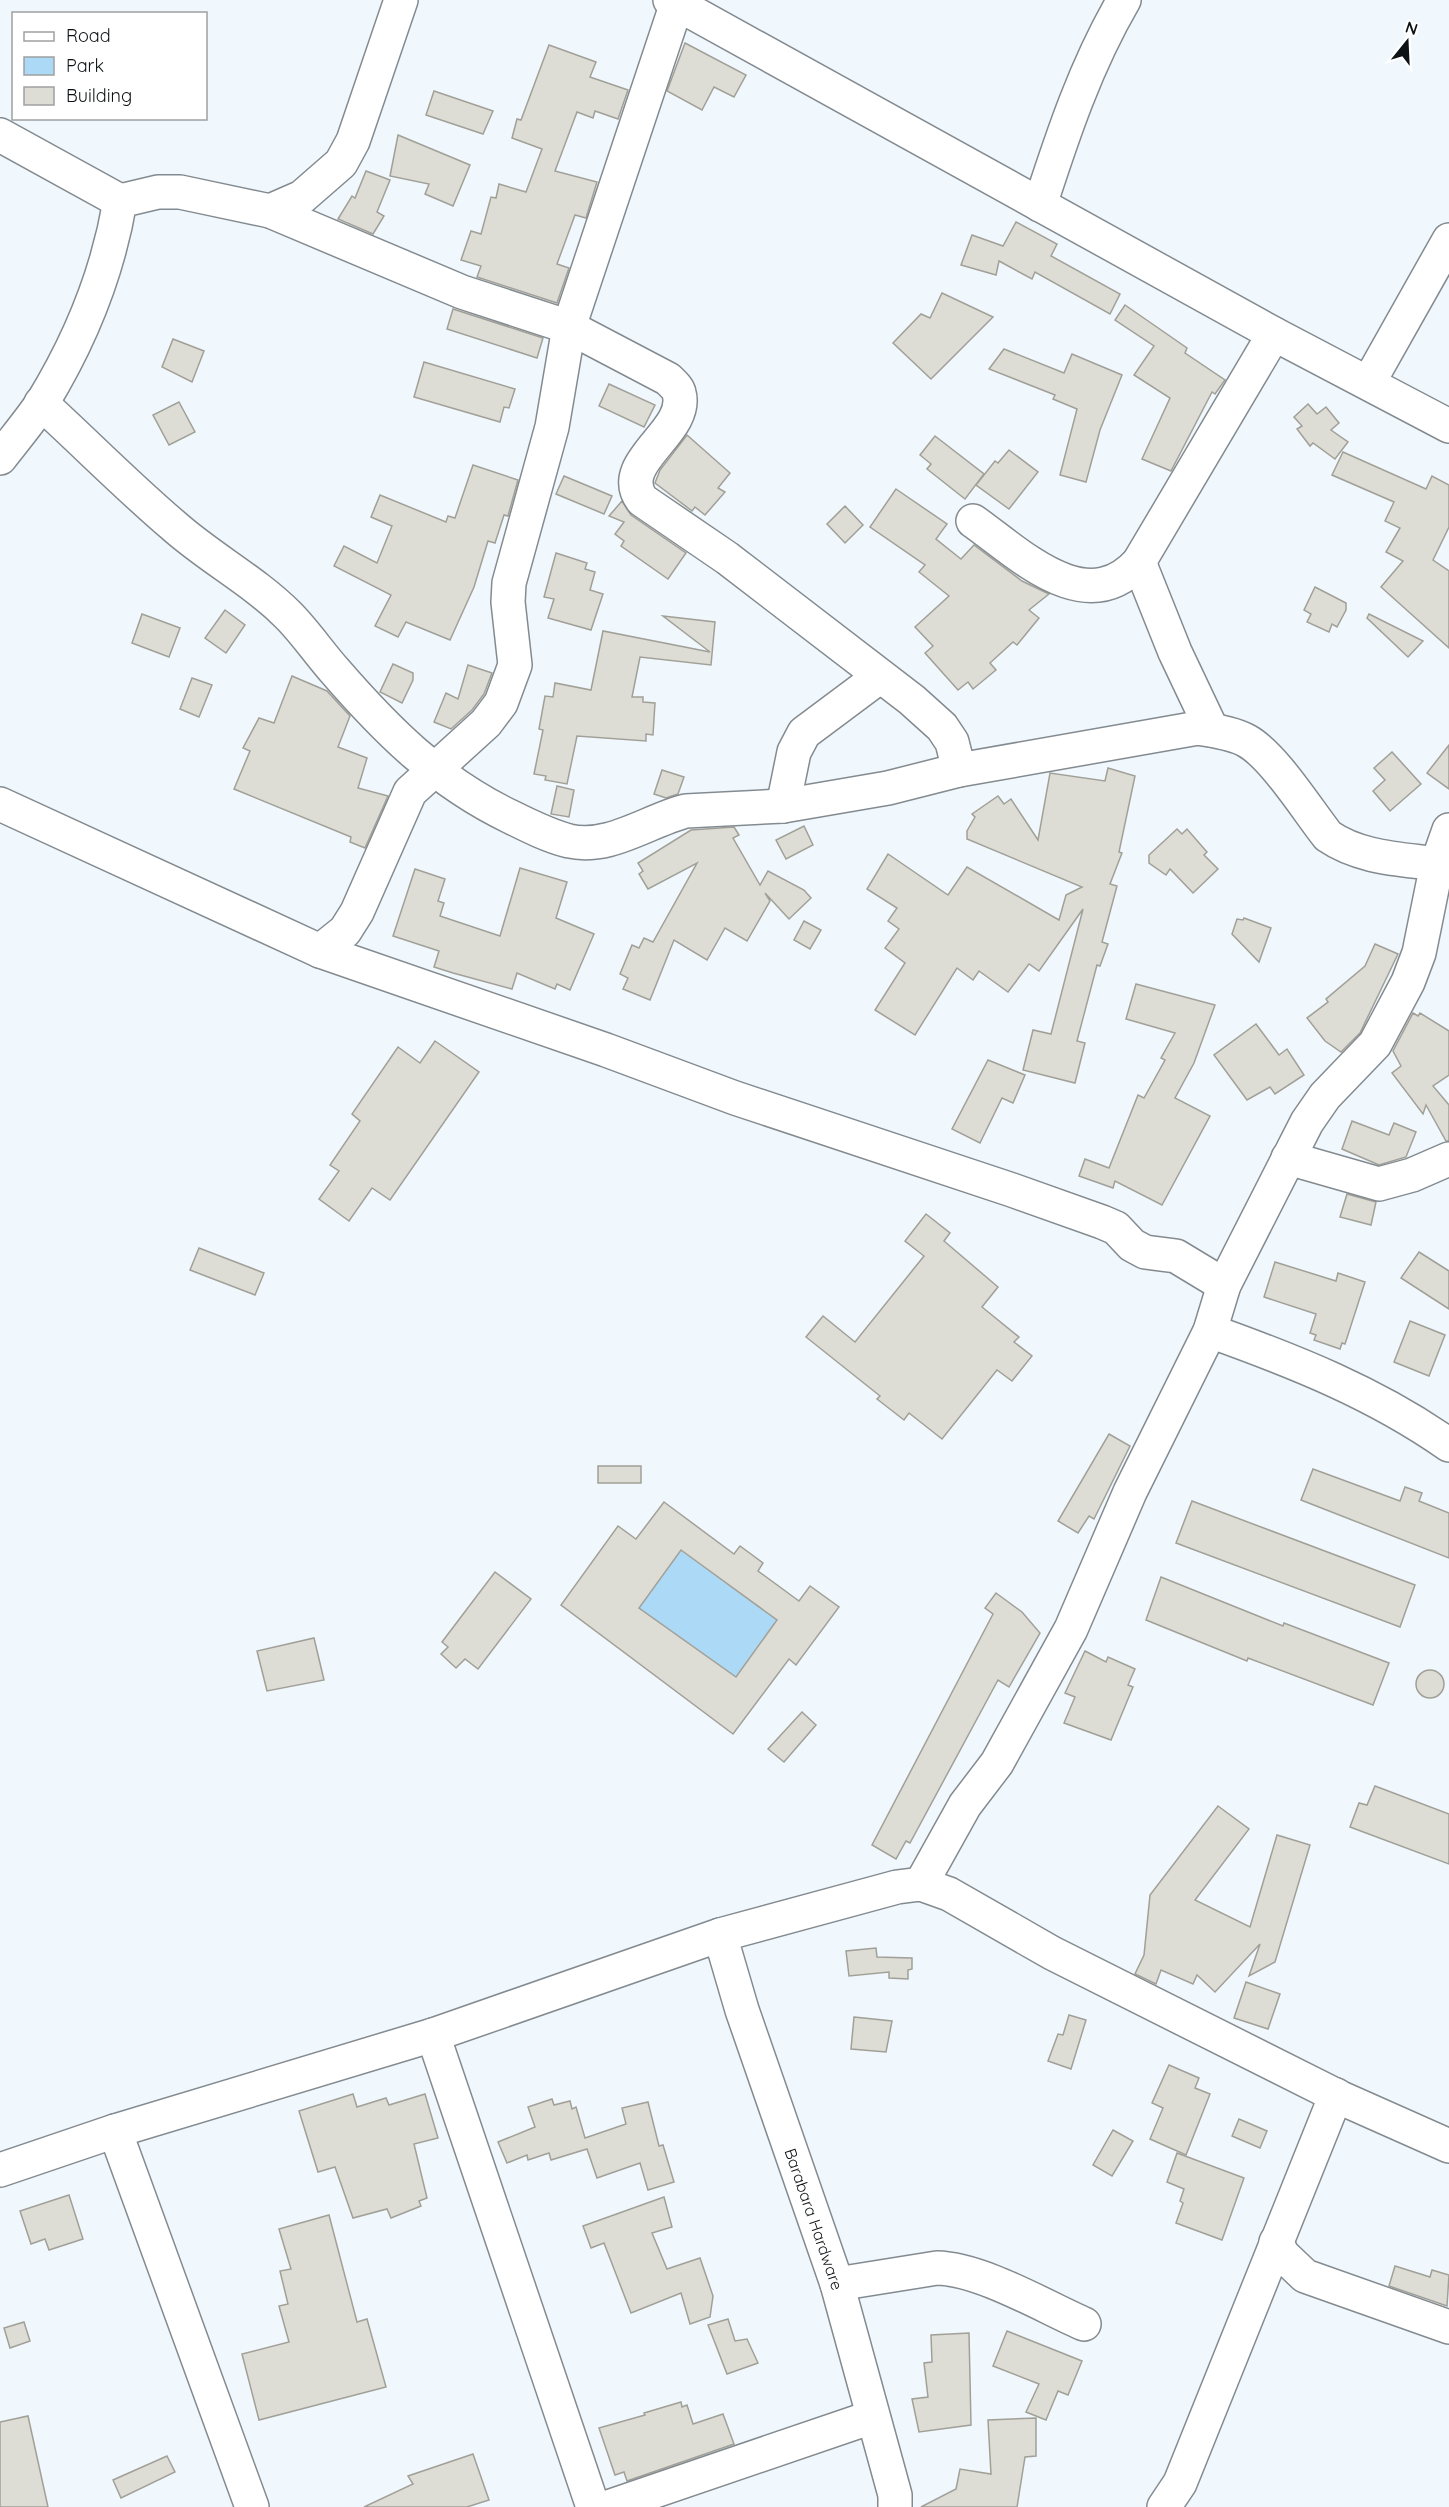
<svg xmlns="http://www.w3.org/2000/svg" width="1449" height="2507" font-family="Quicksand,sans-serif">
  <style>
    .green { fill: #acd9f5 }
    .building { fill: #deddd5; stroke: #a1a098; stroke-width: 1.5; fill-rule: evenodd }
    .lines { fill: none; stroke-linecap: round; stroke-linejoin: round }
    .minor-casing { stroke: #848b90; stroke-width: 36 }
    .minor { stroke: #fff; stroke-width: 33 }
    .labels { text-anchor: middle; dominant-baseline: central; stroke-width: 4.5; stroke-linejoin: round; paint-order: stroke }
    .street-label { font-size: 16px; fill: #0f1214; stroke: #fff }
  </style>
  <rect width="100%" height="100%" fill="#f0f8fd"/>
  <path class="green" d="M681 1550 777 1620 736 1677 639 1608Z"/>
  <g class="building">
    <path d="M685 43 746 75 734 97 714 87 702 110 667 91Z"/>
    <path d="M549 45 596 62 590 77 628 90 618 119 595 111 593 118 577 112 555 171 597 182 586 218 575 215 557 264 569 268 557 303 477 277 481 266 461 260 471 231 481 234 491 197 496 198 499 184 526 192 542 149 512 138 517 119 521 120Z"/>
    <path d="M434 91 493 111 483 134 426 115Z"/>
    <path d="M398 135 470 165 453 206 425 194 429 184 390 176Z"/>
    <path d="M366 171 390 180 377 212 384 216 373 234 338 219 352 196 355 198Z"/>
    <path d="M1016 222 1057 244 1051 256 1120 294 1110 314 1035 272 1032 279 999 261 996 275 961 265 972 235 1003 246Z"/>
    <path d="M942 293 993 317 931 379 893 343 921 314 930 318Z"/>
    <path d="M1125 305 1187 348 1185 353 1225 380 1215 394 1212 392 1171 471 1142 459 1170 398 1134 375 1154 346 1115 320Z"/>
    <path d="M453 309 543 338 537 358 447 329Z"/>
    <path d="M173 339 204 351 192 382 162 367Z"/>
    <path d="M1004 349 1064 373 1072 354 1122 375 1100 430 1086 482 1060 475 1077 409 1053 399 1055 395 989 369Z"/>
    <path d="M424 362 515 389 509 408 504 407 500 422 414 397Z"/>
    <path d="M609 384 655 405 644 427 599 406Z"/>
    <path d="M179 402 195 432 169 445 153 415Z"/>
    <path d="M1308 404 1317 414 1326 407 1339 423 1331 430 1348 442 1335 459 1313 443 1310 446 1297 429 1302 426 1294 417Z"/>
    <path d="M687 435 730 473 718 488 725 492 705 515 695 507 692 511 655 483 660 470Z"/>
    <path d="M935 436 984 474 965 499 927 469 931 464 920 455Z"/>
    <path d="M1009 450 1038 472 1009 509 976 485 995 461 998 463Z"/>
    <path d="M1343 452 1426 489 1432 476 1449 485V527L1433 560 1449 571V648L1381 587 1403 561 1386 552 1400 528 1385 521 1394 502 1332 475Z"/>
    <path d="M473 465 518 480 508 516 504 515 495 543 488 541 474 587 450 640 406 622 398 637 375 626 391 595 334 566 344 546 377 563 392 526 371 517 380 495 446 522 448 516 455 518Z"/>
    <path d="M564 476 612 496 604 514 556 494Z"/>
    <path d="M896 489 947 524 936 539 961 559 974 545 1022 581 1049 594 1029 610 1039 618 1017 645 1013 642 990 663 996 670 973 689 968 682 958 690 925 653 933 646 915 627 949 596 919 572 925 565 870 527Z"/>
    <path d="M622 501 631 515 686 553 668 579 621 546 624 541 615 534 624 522 609 516Z"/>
    <path d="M845 506 863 525 845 543 827 524Z"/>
    <path d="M556 553 587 563 585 569 595 572 590 590 603 594 591 630 548 618 554 599 544 597Z"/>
    <path d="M1315 587 1346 603V610L1337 627 1332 624 1329 632 1307 622 1311 614 1304 610Z"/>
    <path d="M225 610 245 625 226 653 205 638Z"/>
    <path d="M142 614 180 628 169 657 132 643Z"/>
    <path d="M1369 614 1423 641 1408 657 1367 618Z"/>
    <path d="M663 616 715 622 711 665 640 657 632 697H643V702L655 703 653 735 646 734V741L577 736 567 784 545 780 546 776 534 774 543 730 539 729 545 696 553 697 555 683 591 690 603 631 710 652Z"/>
    <path d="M393 664 413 673V680L402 703 380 692Z"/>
    <path d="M468 665 492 673 484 694 472 710 451 729 434 722 446 693 458 699Z"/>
    <path d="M292 676 327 691 350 716 338 747 367 758 358 788 388 796 365 848 350 842 351 837 234 789 250 751 243 748 259 718 274 723Z"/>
    <path d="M192 678 212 685 199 717 180 709Z"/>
    <path d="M1449 745V789L1427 773Z"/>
    <path d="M1392 752 1421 784 1390 811 1373 791 1385 780 1374 768Z"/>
    <path d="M1108 768 1135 776 1119 852 1122 853 1110 884 1117 886 1102 942 1108 944 1100 966 1097 965 1077 1041 1085 1043 1075 1083 1023 1070 1033 1030 1051 1034 1083 909 1039 971 1029 964 1008 992 979 971 973 980 957 968 915 1035 875 1010 905 963 885 948 899 929 888 921 897 908 867 889 888 854 948 895 967 867 1059 920 1066 895 1082 887 967 839V831L975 817 972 814 998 796 1004 804 1011 799 1038 840 1050 773 1105 781Z"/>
    <path d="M662 770 684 777 678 794 666 798 654 794Z"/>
    <path d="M557 786 574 790 569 817 551 814Z"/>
    <path d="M804 826 813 845 786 859 776 840Z"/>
    <path d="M734 827 739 835 733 838 760 885 768 871 804 890 811 898 789 919 765 893 770 901 747 941 725 928 707 960 674 940 650 1000 623 989 628 978 620 974 632 945 639 948 644 938 653 942 697 863 648 889 639 874 643 871 638 863 691 830Z"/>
    <path d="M1177 829 1182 834 1187 829 1207 852 1204 855 1218 869 1193 893 1170 869 1166 875 1149 863V855Z"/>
    <path d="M520 868 567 882 556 918 594 934 570 990 557 984 555 989 517 973 512 989 453 973 434 967 439 951 393 936 415 869 445 879 438 901 444 903 440 916 500 936Z"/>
    <path d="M1244 918 1271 928 1259 962 1232 934 1237 919 1243 920Z"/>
    <path d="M804 921 821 930 810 949 794 940Z"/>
    <path d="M1375 944 1398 954 1360 1033 1341 1052 1325 1041 1307 1018 1328 1002 1326 999 1365 966Z"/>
    <path d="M1136 984 1215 1005 1194 1063 1175 1098 1210 1116 1162 1205 1115 1181 1113 1188 1079 1176 1085 1159 1109 1168 1138 1095 1144 1098 1165 1060 1161 1058 1175 1033 1126 1019Z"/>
    <path d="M1413 1013 1418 1016 1420 1013 1449 1031V1075L1433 1086 1449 1105V1141H1446L1426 1105 1423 1114 1392 1073 1401 1066 1393 1051Z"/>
    <path d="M1256 1024 1279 1055 1287 1049 1304 1075 1275 1094 1270 1087 1247 1100 1214 1055Z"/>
    <path d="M435 1041 479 1072 390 1200 372 1188 349 1221 319 1199 339 1171 330 1165 360 1121 352 1114 398 1047 420 1063Z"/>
    <path d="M988 1060 1025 1075 1013 1103 1002 1098 980 1143 952 1129Z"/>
    <path d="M1352 1121 1389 1135 1394 1123 1416 1132 1406 1157 1379 1165 1342 1149Z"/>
    <path d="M1347 1194 1376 1202 1371 1225 1340 1217Z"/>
    <path d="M926 1214 950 1233 944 1241 998 1287 982 1307 1019 1337 1014 1342 1032 1356 1012 1381 997 1370 942 1439 909 1413 904 1420 877 1399 880 1396 806 1337 823 1316 855 1342 924 1256 905 1241Z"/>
    <path d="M199 1248 264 1273 255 1295 190 1270Z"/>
    <path d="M1419 1252 1449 1271V1309L1401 1278Z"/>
    <path d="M1275 1262 1336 1281 1338 1273 1365 1282 1345 1344 1342 1343 1340 1349 1314 1340 1316 1335 1310 1333 1316 1314 1264 1297Z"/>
    <path d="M1410 1321 1445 1335 1429 1376 1394 1362Z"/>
    <path d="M1109 1434 1130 1446 1094 1519 1089 1516 1078 1533 1058 1521Z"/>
    <rect x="598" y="1466" width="43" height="17"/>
    <path d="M1313 1469 1400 1501 1405 1487 1422 1493 1419 1501 1449 1513V1558L1301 1500Z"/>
    <path d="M1192 1501 1415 1585 1400 1627 1176 1543Z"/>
    <path d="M664 1502 734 1554 740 1546 763 1563 758 1571 799 1601 810 1586 839 1607 796 1665 789 1659 733 1734 561 1605 618 1526 636 1539ZM681 1550 777 1620 736 1677 639 1608Z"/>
    <path d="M495 1572 531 1599 478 1669 465 1659 456 1668 441 1654 448 1647 442 1642Z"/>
    <path d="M1161 1577 1283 1626 1284 1623 1389 1663 1373 1705 1248 1658 1247 1661 1146 1620Z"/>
    <path d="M996 1593 1022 1612 1040 1633 1009 1687 998 1680 910 1843 906 1841 896 1859 872 1845 993 1614 985 1608Z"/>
    <path d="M314 1638 324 1680 267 1691 257 1651Z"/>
    <path d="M1085 1651 1106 1662 1108 1657 1135 1669 1128 1685 1133 1687 1111 1740 1064 1723 1075 1697 1065 1693Z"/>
    <circle cx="1430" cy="1684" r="14"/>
    <path d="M802 1712 816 1725 784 1762 768 1749Z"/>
    <path d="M1375 1786 1449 1814V1864L1350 1827 1359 1803 1367 1805Z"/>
    <path d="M1218 1806 1249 1829 1195 1900 1250 1927 1277 1835 1310 1845 1275 1962 1249 1976 1260 1944 1215 1992 1197 1975 1193 1984 1161 1970 1156 1984 1135 1974 1144 1955 1150 1895Z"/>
    <path d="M876 1948 877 1957 912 1958V1969L908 1970V1979L889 1978V1972L849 1976 846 1951Z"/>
    <path d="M1246 1982 1280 1994 1268 2029 1234 2018Z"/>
    <path d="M1069 2015 1086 2020 1071 2069 1048 2061 1058 2034 1063 2035Z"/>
    <path d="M854 2017 892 2021 886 2052 851 2049Z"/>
    <path d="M1169 2065 1199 2078 1195 2088 1210 2094 1186 2155 1150 2139 1163 2108 1152 2103Z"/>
    <path d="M353 2094 357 2107 386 2098 389 2105 425 2094 438 2138 414 2144 427 2198 419 2201 421 2206 391 2218 387 2209 353 2218 335 2167 318 2172 299 2111Z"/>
    <path d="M552 2099 554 2105 570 2101 572 2109 576 2107 585 2138 626 2124 622 2108 648 2102 659 2146 663 2145 674 2182 648 2190 640 2163 597 2178 587 2149 551 2160 549 2153 528 2160 527 2155 507 2163 498 2142 535 2127 528 2107Z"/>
    <path d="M1239 2119 1267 2131 1260 2148 1232 2136Z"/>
    <path d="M1113 2130 1133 2141 1112 2176 1093 2165Z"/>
    <path d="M1177 2153 1244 2178 1222 2240 1176 2223 1183 2203 1180 2201 1184 2189 1167 2182Z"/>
    <path d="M69 2195 83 2239 49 2250 45 2239 31 2244 20 2211Z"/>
    <path d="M664 2197 672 2227 652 2233 667 2269 700 2258 713 2296 710 2317 690 2324 681 2293 631 2313 604 2243 591 2248 583 2226Z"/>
    <path d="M329 2215 357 2322 367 2319 386 2387 259 2420 242 2354 289 2342 279 2306 288 2304 280 2271 291 2269 279 2229Z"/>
    <path d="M1395 2266 1430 2277 1432 2270 1449 2275 1447 2306 1389 2286Z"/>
    <path d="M728 2319 735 2341 747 2339 758 2363 727 2374 708 2325Z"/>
    <path d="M24 2322 30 2341 10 2348 4 2328Z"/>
    <path d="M1007 2331 1082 2361 1068 2395 1058 2391 1046 2420 1026 2412 1039 2384 993 2366Z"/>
    <path d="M969 2333 971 2425 919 2432 912 2399 928 2397 924 2363 932 2362 931 2335Z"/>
    <path d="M681 2402 682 2407 687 2405 693 2424 723 2414 734 2444 627 2481 624 2472 615 2475 599 2428 645 2415 644 2413Z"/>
    <path d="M28 2416 48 2507H0V2422Z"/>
    <path d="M1036 2418V2456L1025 2457 1017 2507H921L956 2489 960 2469 991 2474 988 2420Z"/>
    <path d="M473 2454 489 2500 467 2507H364L413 2484 408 2476Z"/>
    <path d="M167 2456 175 2472 121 2498 113 2480Z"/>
  </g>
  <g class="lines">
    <defs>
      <g id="minor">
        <path d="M670 0 1274 334 1449 426"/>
        <path d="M0 135 120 201"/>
        <path d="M1040 205C1063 134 1086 65 1124 0"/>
        <path d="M270 211 302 197 341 163 353 141 401 0"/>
        <path d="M1369 382 1449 240"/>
        <path d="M41 403C86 444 128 487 174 526 210 558 254 581 288 615 305 632 319 653 335 671 387 731 438 782 511 817 529 826 549 836 569 841 610 850 647 821 686 811L783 806 888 788 959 770 1198 728C1214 731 1233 733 1247 741 1274 756 1308 811 1328 836 1360 858 1400 859 1437 864"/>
        <path d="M0 458C14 440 29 422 42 403 80 341 108 272 120 201L158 192H180L270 211 462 292 569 327 668 379C672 383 678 388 679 393 690 432 614 462 642 500L727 558 912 700 942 727 952 742 959 770"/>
        <path d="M973 521C1020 554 1086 621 1139 562L1274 334"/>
        <path d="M1139 562 1175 652 1212 730"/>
        <path d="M0 804 320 951 606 1050 735 1098 1012 1190 1102 1222 1116 1228 1132 1245 1145 1252 1176 1256 1224 1285"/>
        <path d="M783 806 794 752 804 733 879 677"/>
        <path d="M320 951 345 931 357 912 410 792 486 723 501 703 515 665 508 602 509 583 552 427 569 327 677 3"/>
        <path d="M1288 1158 1379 1184 1412 1175 1449 1159"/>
        <path d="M1210 1331C1294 1361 1375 1393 1449 1445"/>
        <path d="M921 1884 965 1805 997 1763 1071 1629 1130 1492 1210 1331 1224 1285 1307 1122 1325 1096 1375 1044 1408 982 1419 953 1437 864 1449 830"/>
        <path d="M720 1935 742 2010 837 2284 895 2495V2507"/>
        <path d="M433 2035 593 2507"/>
        <path d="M115 2131 252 2507"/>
        <path d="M0 2170 115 2131 433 2035 720 1935 897 1887 921 1884 949 1894 1052 1953 1341 2098 1449 2146"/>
        <path d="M1276 2242 1283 2255 1305 2276 1449 2327"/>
        <path d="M837 2284 937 2268C981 2269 1043 2306 1084 2324"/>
        <path d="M608 2507 872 2417"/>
        <path d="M1164 2507 1180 2483 1336 2095"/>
      </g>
    </defs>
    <use href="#minor" class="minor-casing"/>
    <use href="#minor" class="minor"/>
  </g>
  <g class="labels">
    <g class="street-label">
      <text transform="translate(814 2219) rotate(71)">Barabara Hardware</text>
    </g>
  </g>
  <rect x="12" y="12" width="195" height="108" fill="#ffffff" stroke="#9fa0a1" stroke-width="1.5"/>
  <rect x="24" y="32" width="30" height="9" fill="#ffffff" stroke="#9fa0a1" stroke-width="1.5"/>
  <text x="66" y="42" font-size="18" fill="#0f1214">Road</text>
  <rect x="24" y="57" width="30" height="18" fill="#acd9f5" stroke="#9fa0a1" stroke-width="1.5"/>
  <text x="66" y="72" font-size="18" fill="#0f1214">Park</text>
  <rect x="24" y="87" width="30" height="18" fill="#deddd5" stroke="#9fa0a1" stroke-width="1.5"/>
  <text x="66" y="102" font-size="18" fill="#0f1214">Building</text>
  <g transform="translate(1407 42) rotate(18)" stroke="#ffffff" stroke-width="4.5" paint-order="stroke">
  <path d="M0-4.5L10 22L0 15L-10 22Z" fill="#0f1214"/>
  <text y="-9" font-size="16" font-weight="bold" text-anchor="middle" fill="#0f1214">N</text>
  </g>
</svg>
